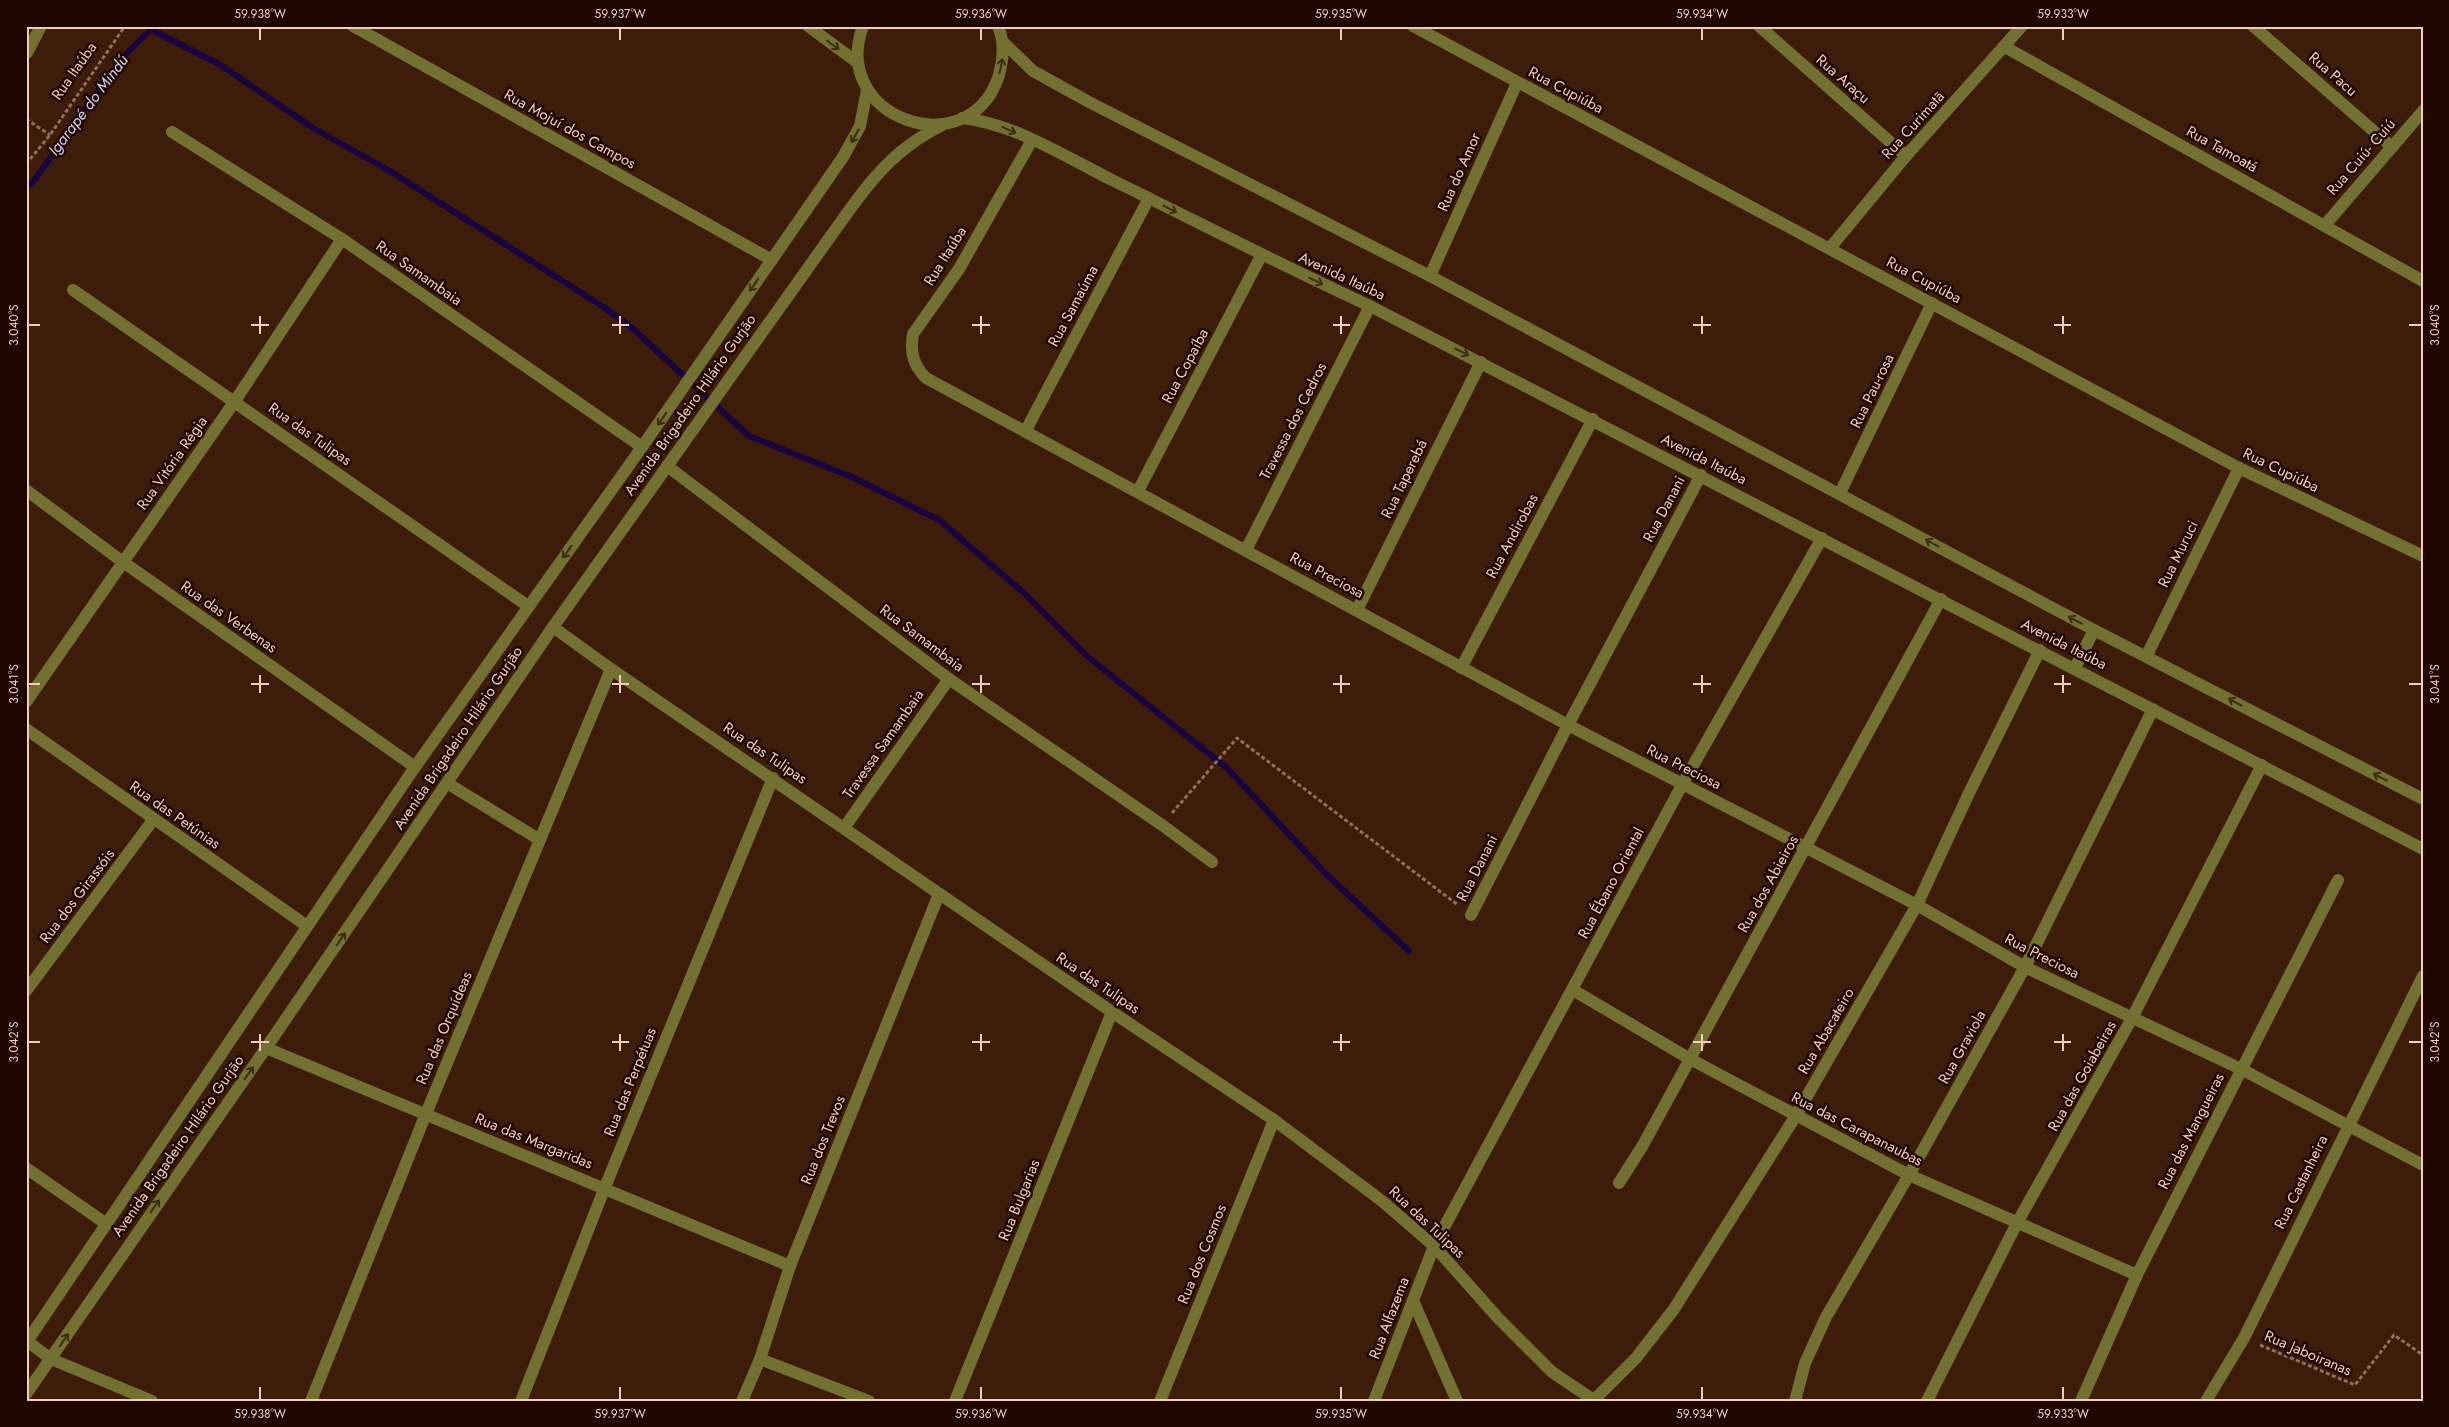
<svg xmlns="http://www.w3.org/2000/svg" width="2449" height="1427" font-family="Jost,sans-serif">
  <style>
    .lines { fill: none; stroke-linecap: round; stroke-linejoin: round }
    .stream { stroke: #170441; stroke-width: 6 }
    .path { stroke: #926e5c; stroke-width: 3; stroke-dasharray: 4 2.5; stroke-linecap: butt }
    .minor { stroke: #737132; stroke-width: 12 }
    .oneway { stroke: #3c2c12 }
    .ticks { fill: none; stroke: #f3cdbb; stroke-width: 2 }
    .labels { text-anchor: middle; dominant-baseline: central; stroke-width: 5; stroke-linejoin: round; paint-order: stroke }
    .street-label { font-size: 15px; fill: #f3cdbb; stroke: #1f0700 }
    .water-label { font-size: 16px; font-style: italic; fill: #cfccfa; stroke: #1f0700 }
    .neatline { fill: none; stroke: #f3cdbb; stroke-width: 2 }
    .ticks-label { font-size: 12px; text-anchor: middle; fill: #f3cdbb }
  </style>
  <rect width="100%" height="100%" fill="#3d1c09"/>
  <g class="lines">
    <g class="stream">
      <path d="M152 30 219 64 313 128 390 171 602 306 631 327 749 436 854 478 939 520 1024 593 1088 657 1227 768 1328 876 1409 951"/>
      <path d="M26 187 33 182 121 59 153 27"/>
    </g>
    <g class="path">
      <path d="M26 119 50 135"/>
      <path d="M26 164 50 135 125 26"/>
      <path d="M1172 813 1237 738 1458 905"/>
      <path d="M2260 1345 2355 1385 2394 1335 2423 1355"/>
    </g>
    <g class="minor">
      <path d="M353 26 772 260"/>
      <path d="M808 26 858 63"/>
      <path d="M863 26C829 118 967 166 998 78 1003 62 1005 43 998 26"/>
      <path d="M1413 26 2239 468 2423 556"/>
      <path d="M1759 26 1906 156"/>
      <path d="M2253 26 2392 147"/>
      <path d="M1003 42 1033 71 1089 102 1430 276 2094 630 2423 799"/>
      <path d="M2005 47 2423 281"/>
      <path d="M27 53 41 26"/>
      <path d="M962 118C1015 124 1064 156 1112 180 1198 222 1283 266 1370 306L2423 849"/>
      <path d="M172 132 342 239 642 447"/>
      <path d="M1032 140 959 269 913 334C910 352 913 365 926 378L1568 725 1917 905 2025 967 2241 1069 2423 1165"/>
      <path d="M2325 225 2423 111"/>
      <path d="M1830 248 1906 156 2022 26"/>
      <path d="M1430 276 1517 83"/>
      <path d="M73 290 528 606"/>
      <path d="M1026 430 1149 198"/>
      <path d="M667 466 949 679 1162 825 1212 862"/>
      <path d="M26 490 123 562 415 767"/>
      <path d="M1138 491 1261 256"/>
      <path d="M1840 493 1932 303"/>
      <path d="M1246 550 1370 306"/>
      <path d="M1357 610 1481 362"/>
      <path d="M553 627 611 669 1112 1012 1274 1120 1382 1201 1434 1246 1499 1319 1552 1372 1595 1401"/>
      <path d="M2147 655 2239 468"/>
      <path d="M1461 668 1593 419"/>
      <path d="M2075 668 2094 630"/>
      <path d="M26 702 235 401 342 239"/>
      <path d="M26 729 307 926"/>
      <path d="M447 783 540 840"/>
      <path d="M844 828 949 679"/>
      <path d="M1471 915 1568 725 1701 475"/>
      <path d="M1573 990 1690 1059 1909 1175 2137 1275"/>
      <path d="M26 991 153 820"/>
      <path d="M266 1048C440 1122 616 1192 790 1266"/>
      <path d="M26 1168 105 1223"/>
      <path d="M1619 1183 1643 1145 1941 599"/>
      <path d="M1414 1303 1457 1401"/>
      <path d="M27 1341 51 1359 152 1401"/>
      <path d="M26 1343 415 767 642 447 843 157 860 126 867 90"/>
      <path d="M760 1359 869 1401"/>
      <path d="M26 1394 266 1048 553 627 830 237C854 204 877 168 911 144 921 136 933 130 944 124"/>
      <path d="M1594 1400 1636 1358 1674 1309 1795 1117 1917 905 1969 793 2040 650"/>
      <path d="M311 1401 425 1116 611 669"/>
      <path d="M521 1401 605 1187 773 778"/>
      <path d="M742 1401 760 1359 790 1266 939 894"/>
      <path d="M955 1401 1112 1012"/>
      <path d="M1160 1401 1274 1120"/>
      <path d="M1374 1401 1434 1246 1682 785 1822 538"/>
      <path d="M1795 1401 1805 1363 1826 1317 1909 1175 2025 967 2153 709"/>
      <path d="M1927 1401 2017 1223 2132 1018 2262 765"/>
      <path d="M2081 1401 2137 1275 2338 880"/>
      <path d="M2206 1401 2244 1338 2423 976"/>
    </g>
  </g>
  <defs><path id="oneway-shaft" d="M-6 0H5M1.5-3L5.5 0L1.5 3" fill="none" stroke-width="1.6" stroke-linecap="round" stroke-linejoin="round" transform="scale(1.25)"/></defs>
  <g class="oneway">
    <use href="#oneway-shaft" transform="translate(833 45) rotate(37)"/>
    <use href="#oneway-shaft" transform="translate(1001 66) rotate(-78)"/>
    <use href="#oneway-shaft" transform="translate(1009 130) rotate(24)"/>
    <use href="#oneway-shaft" transform="translate(855 136) rotate(119)"/>
    <use href="#oneway-shaft" transform="translate(1170 209) rotate(27)"/>
    <use href="#oneway-shaft" transform="translate(1316 281) rotate(25)"/>
    <use href="#oneway-shaft" transform="translate(754 285) rotate(125)"/>
    <use href="#oneway-shaft" transform="translate(1462 352) rotate(27)"/>
    <use href="#oneway-shaft" transform="translate(662 419) rotate(125)"/>
    <use href="#oneway-shaft" transform="translate(1932 543) rotate(-152)"/>
    <use href="#oneway-shaft" transform="translate(567 552) rotate(126)"/>
    <use href="#oneway-shaft" transform="translate(2075 620) rotate(-152)"/>
    <use href="#oneway-shaft" transform="translate(2235 702) rotate(-152)"/>
    <use href="#oneway-shaft" transform="translate(2380 777) rotate(-152)"/>
    <use href="#oneway-shaft" transform="translate(341 939) rotate(-56)"/>
    <use href="#oneway-shaft" transform="translate(249 1073) rotate(-55)"/>
    <use href="#oneway-shaft" transform="translate(155 1206) rotate(-55)"/>
    <use href="#oneway-shaft" transform="translate(64 1340) rotate(-56)"/>
  </g>
  <path class="ticks" d="M260 28V40M620 28V40M981 28V40M1341 28V40M1702 28V40M2063 28V40M260 316V334M620 316V334M981 316V334M1341 316V334M1702 316V334M2063 316V334M28 325H40M251 325H269M612 325H629M972 325H990M1333 325H1350M1693 325H1711M2054 325H2071M2409 325H2422M260 675V693M620 675V693M981 675V693M1341 675V693M1702 675V693M2063 675V693M28 684H40M251 684H269M612 684H629M972 684H990M1333 684H1350M1693 684H1711M2054 684H2071M2409 684H2422M260 1034V1051M620 1034V1051M981 1034V1051M1341 1034V1051M1702 1034V1051M2063 1034V1051M28 1042H40M251 1042H269M612 1042H629M972 1042H990M1333 1042H1350M1693 1042H1711M2054 1042H2071M2409 1042H2422M260 1387V1400M620 1387V1400M981 1387V1400M1341 1387V1400M1702 1387V1400M2063 1387V1400"/>
  <g class="labels">
    <g class="street-label">
      <text transform="translate(74 71) rotate(-55)">Rua Itaúba</text>
      <text transform="translate(2333 74) rotate(41)">Rua Pacu</text>
      <text transform="translate(1843 79) rotate(41)">Rua Araçu</text>
      <text transform="translate(1566 90) rotate(28)">Rua Cupiúba</text>
      <text transform="translate(1913 125) rotate(-48)">Rua Curimatã</text>
      <text transform="translate(570 129) rotate(29)">Rua Mojuí dos Campos</text>
      <text transform="translate(2222 149) rotate(29)">Rua Tamoatá</text>
      <text transform="translate(2361 157) rotate(-49)">Rua Cuiú- Cuiú</text>
      <text transform="translate(1459 172) rotate(-66)">Rua do Amor</text>
      <text transform="translate(945 256) rotate(-58)">Rua Itaúba</text>
      <text transform="translate(419 273) rotate(35)">Rua Samambaia</text>
      <text transform="translate(1342 276) rotate(25)">Avenida Itaúba</text>
      <text transform="translate(1924 280) rotate(28)">Rua Cupiúba</text>
      <text transform="translate(1073 306) rotate(-62)">Rua Samaúma</text>
      <text transform="translate(1185 366) rotate(-62)">Rua Copaíba</text>
      <text transform="translate(1872 391) rotate(-64)">Rua Pau-rosa</text>
      <text transform="translate(690 405) rotate(-55)">Avenida Brigadeiro Hilário Gurjão</text>
      <text transform="translate(1293 421) rotate(-63)">Travessa dos Cedros</text>
      <text transform="translate(310 434) rotate(35)">Rua das Tulipas</text>
      <text transform="translate(1704 459) rotate(27)">Avenida Itaúba</text>
      <text transform="translate(172 463) rotate(-55)">Rua Vitória Régia</text>
      <text transform="translate(2281 470) rotate(26)">Rua Cupiúba</text>
      <text transform="translate(1404 479) rotate(-64)">Rua Taperebá</text>
      <text transform="translate(1664 509) rotate(-62)">Rua Danani</text>
      <text transform="translate(1512 536) rotate(-62)">Rua Andirobas</text>
      <text transform="translate(2178 554) rotate(-64)">Rua Muruci</text>
      <text transform="translate(1327 575) rotate(28)">Rua Preciosa</text>
      <text transform="translate(229 617) rotate(35)">Rua das Verbenas</text>
      <text transform="translate(922 638) rotate(37)">Rua Samambaia</text>
      <text transform="translate(2064 644) rotate(27)">Avenida Itaúba</text>
      <text transform="translate(458 738) rotate(-56)">Avenida Brigadeiro Hilário Gurjão</text>
      <text transform="translate(883 744) rotate(-55)">Travessa Samambaia</text>
      <text transform="translate(765 753) rotate(34)">Rua das Tulipas</text>
      <text transform="translate(1684 767) rotate(27)">Rua Preciosa</text>
      <text transform="translate(175 815) rotate(35)">Rua das Petúnias</text>
      <text transform="translate(1477 868) rotate(-63)">Rua Danani</text>
      <text transform="translate(1611 883) rotate(-62)">Rua Ébano Oriental</text>
      <text transform="translate(1768 884) rotate(-61)">Rua dos Abieiros</text>
      <text transform="translate(77 896) rotate(-53)">Rua dos Girassóis</text>
      <text transform="translate(2042 956) rotate(27)">Rua Preciosa</text>
      <text transform="translate(1098 983) rotate(34)">Rua das Tulipas</text>
      <text transform="translate(444 1028) rotate(-67)">Rua das Orquídeas</text>
      <text transform="translate(1826 1031) rotate(-60)">Rua Abacateiro</text>
      <text transform="translate(1962 1047) rotate(-61)">Rua Graviola</text>
      <text transform="translate(2082 1076) rotate(-61)">Rua das Goiabeiras</text>
      <text transform="translate(630 1082) rotate(-68)">Rua das Perpétuas</text>
      <text transform="translate(1857 1129) rotate(27)">Rua das Carapanaubas</text>
      <text transform="translate(2191 1131) rotate(-63)">Rua das Mangueiras</text>
      <text transform="translate(823 1140) rotate(-68)">Rua dos Trevos</text>
      <text transform="translate(534 1141) rotate(22)">Rua das Margaridas</text>
      <text transform="translate(178 1146) rotate(-55)">Avenida Brigadeiro Hilário Gurjão</text>
      <text transform="translate(2301 1182) rotate(-64)">Rua Castanheira</text>
      <text transform="translate(1019 1200) rotate(-68)">Rua Bulgarias</text>
      <text transform="translate(1427 1222) rotate(43)">Rua das Tulipas</text>
      <text transform="translate(1202 1254) rotate(-68)">Rua dos Cosmos</text>
      <text transform="translate(1389 1318) rotate(-69)">Rua Alfazema</text>
      <text transform="translate(2308 1353) rotate(23)">Rua Jaboiranas</text>
    </g>
    <g class="water-label">
      <text transform="translate(88 105) rotate(-53)">Igarapé do Mindú</text>
    </g>
  </g>
  <rect width="2449" height="1427" fill="none" stroke="#1f0700" stroke-width="55"/>
  <rect x="28" y="28" width="2394" height="1372" class="neatline"/>
  <g class="ticks-label">
    <text x="260" y="18">59.938°W</text>
    <text x="620" y="18">59.937°W</text>
    <text x="981" y="18">59.936°W</text>
    <text x="1341" y="18">59.935°W</text>
    <text x="1702" y="18">59.934°W</text>
    <text x="2063" y="18">59.933°W</text>
    <text transform="translate(14 325) rotate(-90)" y="4">3.040°S</text>
    <text transform="translate(2435 325) rotate(-90)" y="4">3.040°S</text>
    <text transform="translate(14 684) rotate(-90)" y="4">3.041°S</text>
    <text transform="translate(2435 684) rotate(-90)" y="4">3.041°S</text>
    <text transform="translate(14 1042) rotate(-90)" y="4">3.042°S</text>
    <text transform="translate(2435 1042) rotate(-90)" y="4">3.042°S</text>
    <text x="260" y="1418">59.938°W</text>
    <text x="620" y="1418">59.937°W</text>
    <text x="981" y="1418">59.936°W</text>
    <text x="1341" y="1418">59.935°W</text>
    <text x="1702" y="1418">59.934°W</text>
    <text x="2063" y="1418">59.933°W</text>
  </g>
</svg>
